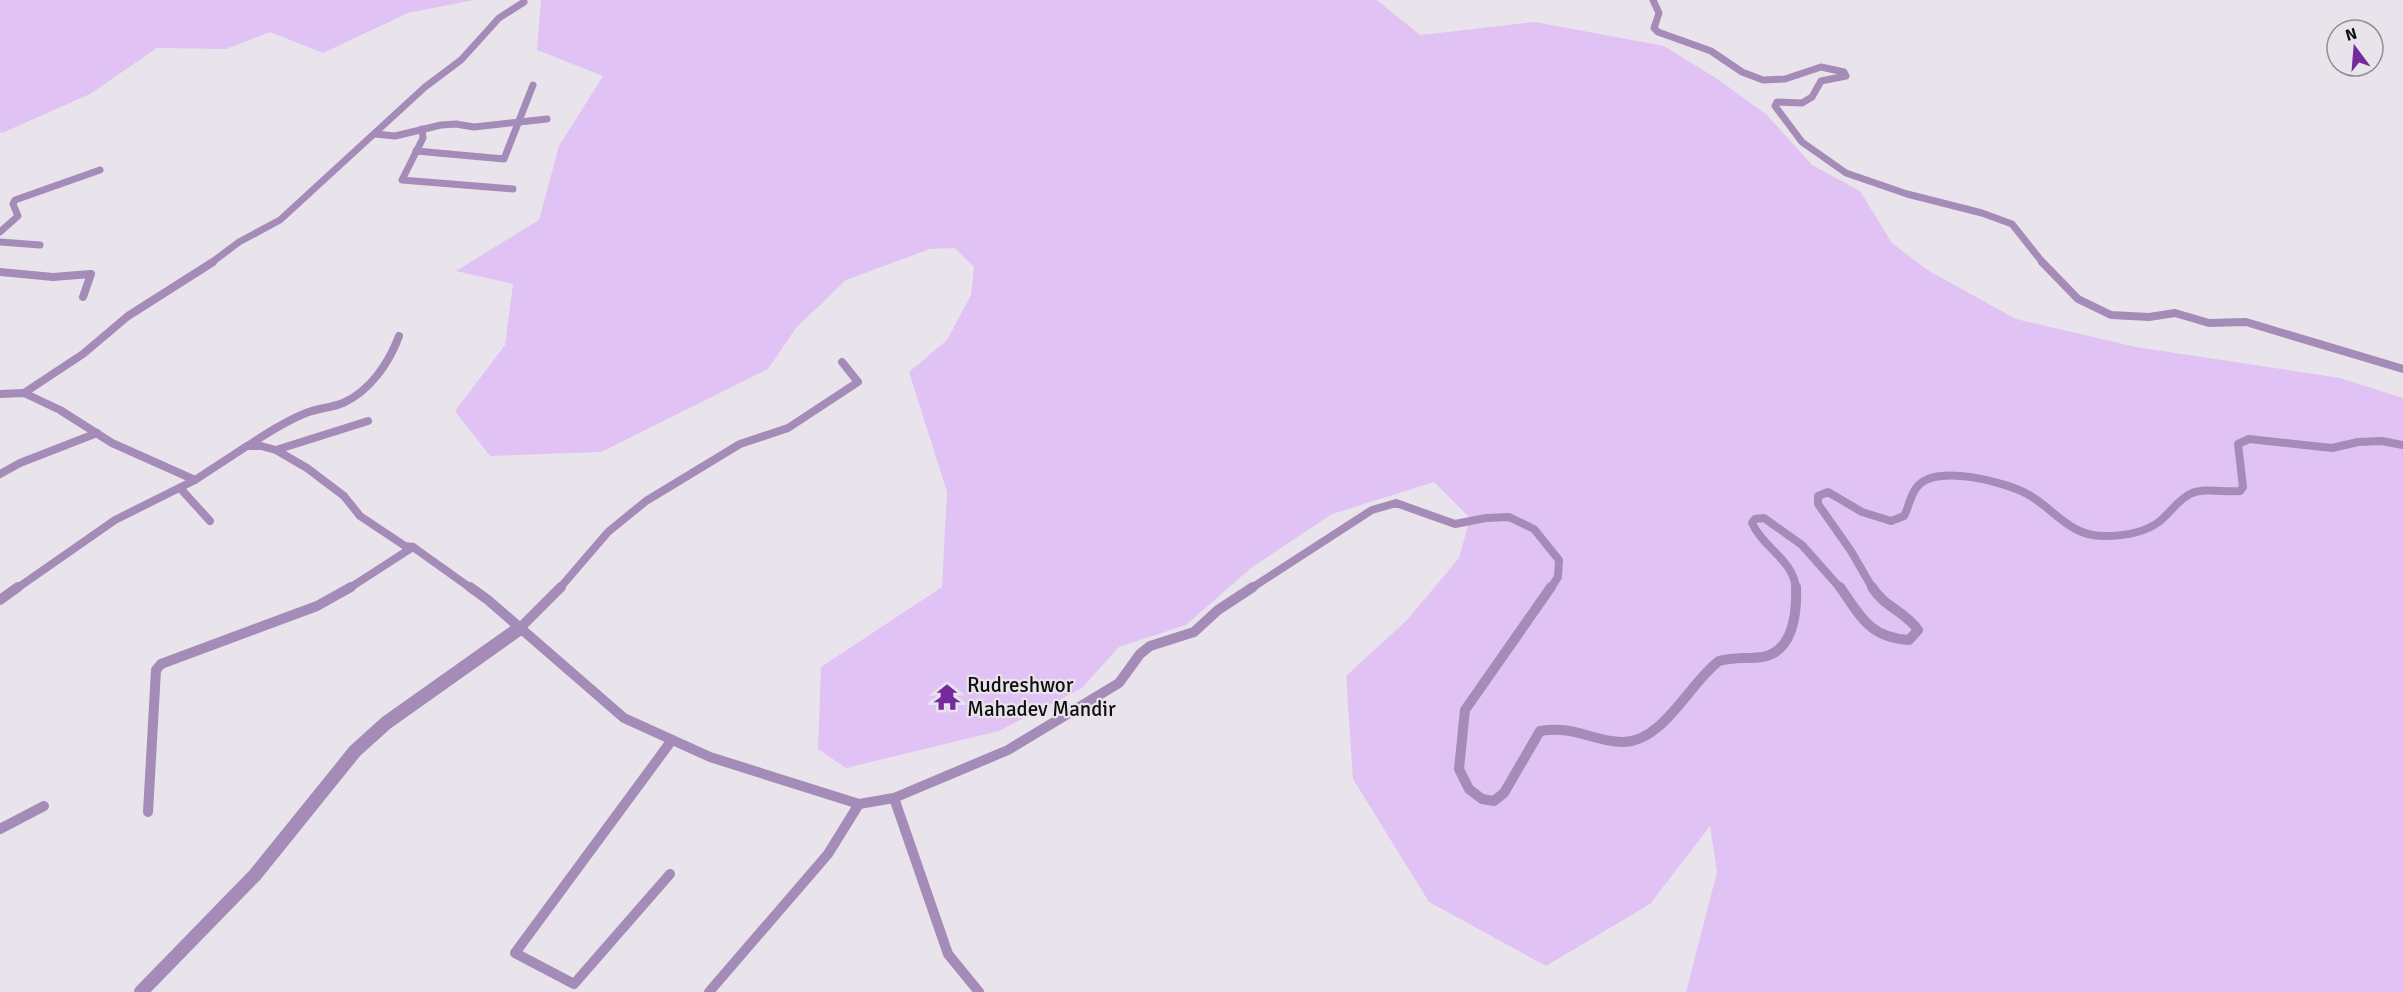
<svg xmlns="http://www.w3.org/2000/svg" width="2403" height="992" font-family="Signika,sans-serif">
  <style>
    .green { fill: #e0c3f4 }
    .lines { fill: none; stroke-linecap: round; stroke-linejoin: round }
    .minor-far2 { stroke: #a58bb8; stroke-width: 7 }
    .minor-far1 { stroke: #a58bb8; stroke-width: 8 }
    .minor { stroke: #a58bb8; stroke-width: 10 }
    .tertiary { stroke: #a58bb8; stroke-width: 14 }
    .labels { text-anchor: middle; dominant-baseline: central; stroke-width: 4.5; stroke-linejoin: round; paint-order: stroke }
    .poi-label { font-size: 21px; fill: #100e11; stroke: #e9e4ec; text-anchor: start }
  </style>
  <rect width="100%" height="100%" fill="#e9e4ec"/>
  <g class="green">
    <path d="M0 0H474L408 13 323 53 270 32 226 49 157 48 90 94 2 133 0 132Z"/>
    <path d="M541 0H1377L1420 35 1535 22 1664 46 1719 80 1767 115 1812 165 1860 191 1892 243 1929 271 2016 319 2136 347 2340 378 2403 398V992H1686L1717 872 1710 826 1650 904 1546 966 1429 902 1353 779 1346 676 1407 620 1459 558 1470 518 1434 482 1332 514 1251 568 1186 625 1119 647 1082 688 999 731 846 768 818 749 821 667 942 587 947 492 909 372 947 340 971 295 974 267 955 248 930 249 846 280 796 328 768 369 601 452 490 456 455 411 505 345 513 284 456 271 539 220 559 146 603 76 537 50Z"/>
  </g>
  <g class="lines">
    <g class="minor-far2">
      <path d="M1653 0 1659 13 1654 28 1658 32 1711 51 1742 72 1763 80 1785 79 1821 67 1844 72 1846 76 1821 81 1812 97 1802 103 1777 102 1775 106 1802 142 1846 173 1907 194 1982 213 2012 224 2043 263"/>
      <path d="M422 129 423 138 402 180 513 189"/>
      <path d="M375 134 395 136 441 125 456 124 474 127 547 119"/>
      <path d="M416 151 504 159 533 85"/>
      <path d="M0 232 18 216 13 204 15 200 100 170"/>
      <path d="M0 242 40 245"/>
      <path d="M211 263 239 242 280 220 425 87 461 60 499 18 524 2"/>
    </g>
    <g class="minor-far1">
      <path d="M2042 262 2078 299 2111 315 2149 317 2175 313 2209 323 2246 322 2403 369"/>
      <path d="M0 272 53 277 91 274 83 297"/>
      <path d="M24 393 83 354 128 316 213 262"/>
      <path d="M0 394 24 393 60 410 112 443 195 480 115 520 16 589"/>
      <path d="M249 445C267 433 286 421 306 413 318 408 331 408 343 403 370 391 389 363 399 336"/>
      <path d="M276 450 368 421"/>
      <path d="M0 474 20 463 97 433"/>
      <path d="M195 480 247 446H261L276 450 307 468 344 496 360 516 405 546 413 547 472 589"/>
      <path d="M180 488 210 521"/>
      <path d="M348 589 413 547"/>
      <path d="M559 589 608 532 646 501 740 444 788 428 858 382 842 362"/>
      <path d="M1250 589 1372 510 1396 503 1455 524 1486 518 1509 517 1534 529 1559 560 1558 577 1550 589"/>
      <path d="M1796 589C1794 560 1763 548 1752 523L1755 519 1764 518 1802 545 1841 589"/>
      <path d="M1873 589 1851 551 1818 504V496L1828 492 1862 512 1891 521 1904 516C1909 507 1910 495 1917 487 1935 463 2007 482 2029 495 2055 510 2070 536 2103 536 2121 536 2145 533 2160 521 2170 513 2178 500 2190 494 2205 487 2224 493 2240 491L2243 487 2238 444 2249 439 2332 448 2358 442 2382 441 2403 445"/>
    </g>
    <g class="minor">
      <path d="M470 587 488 600 624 718 710 757 859 804 894 798 1008 750 1119 683 1140 654 1150 646 1194 632 1218 610 1253 587"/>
      <path d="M1551 587 1465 710 1459 769 1469 789 1482 799 1494 801 1504 793 1540 731C1575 725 1591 741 1622 742 1663 743 1690 682 1719 661 1733 657 1747 659 1762 657 1793 652 1797 614 1796 587"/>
      <path d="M1840 587C1861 617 1870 638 1909 640L1918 630C1906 612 1883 606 1872 587"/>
      <path d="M0 600 18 587"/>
      <path d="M520 628 561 587"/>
      <path d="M894 798 948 954 979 992"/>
      <path d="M148 812 156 670 161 664 317 606 351 587"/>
      <path d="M0 829 44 806"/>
      <path d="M670 874 574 984 515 953 672 740"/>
      <path d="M709 992 828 854 859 804"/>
    </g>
    <path class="tertiary" d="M141 992 255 875 355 751 386 723 520 628"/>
  </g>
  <defs>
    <symbol id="temple-bare" viewBox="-9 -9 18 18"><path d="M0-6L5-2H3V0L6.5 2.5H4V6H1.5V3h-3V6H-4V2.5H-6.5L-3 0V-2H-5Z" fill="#762b9d" stroke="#e9e4ec" stroke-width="2.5" paint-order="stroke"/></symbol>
  </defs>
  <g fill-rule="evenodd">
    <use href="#temple-bare" x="928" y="678" width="38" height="38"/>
  </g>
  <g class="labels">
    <g class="poi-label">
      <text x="967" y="685">Rudreshwor<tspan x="967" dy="24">Mahadev Mandir</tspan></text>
    </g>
  </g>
  <g transform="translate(2355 48) rotate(344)"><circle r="28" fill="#e9e4ec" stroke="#928e94" stroke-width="1.5"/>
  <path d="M0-4.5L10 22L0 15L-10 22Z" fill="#762b9d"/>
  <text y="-9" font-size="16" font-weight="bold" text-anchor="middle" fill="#100e11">N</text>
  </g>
</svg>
